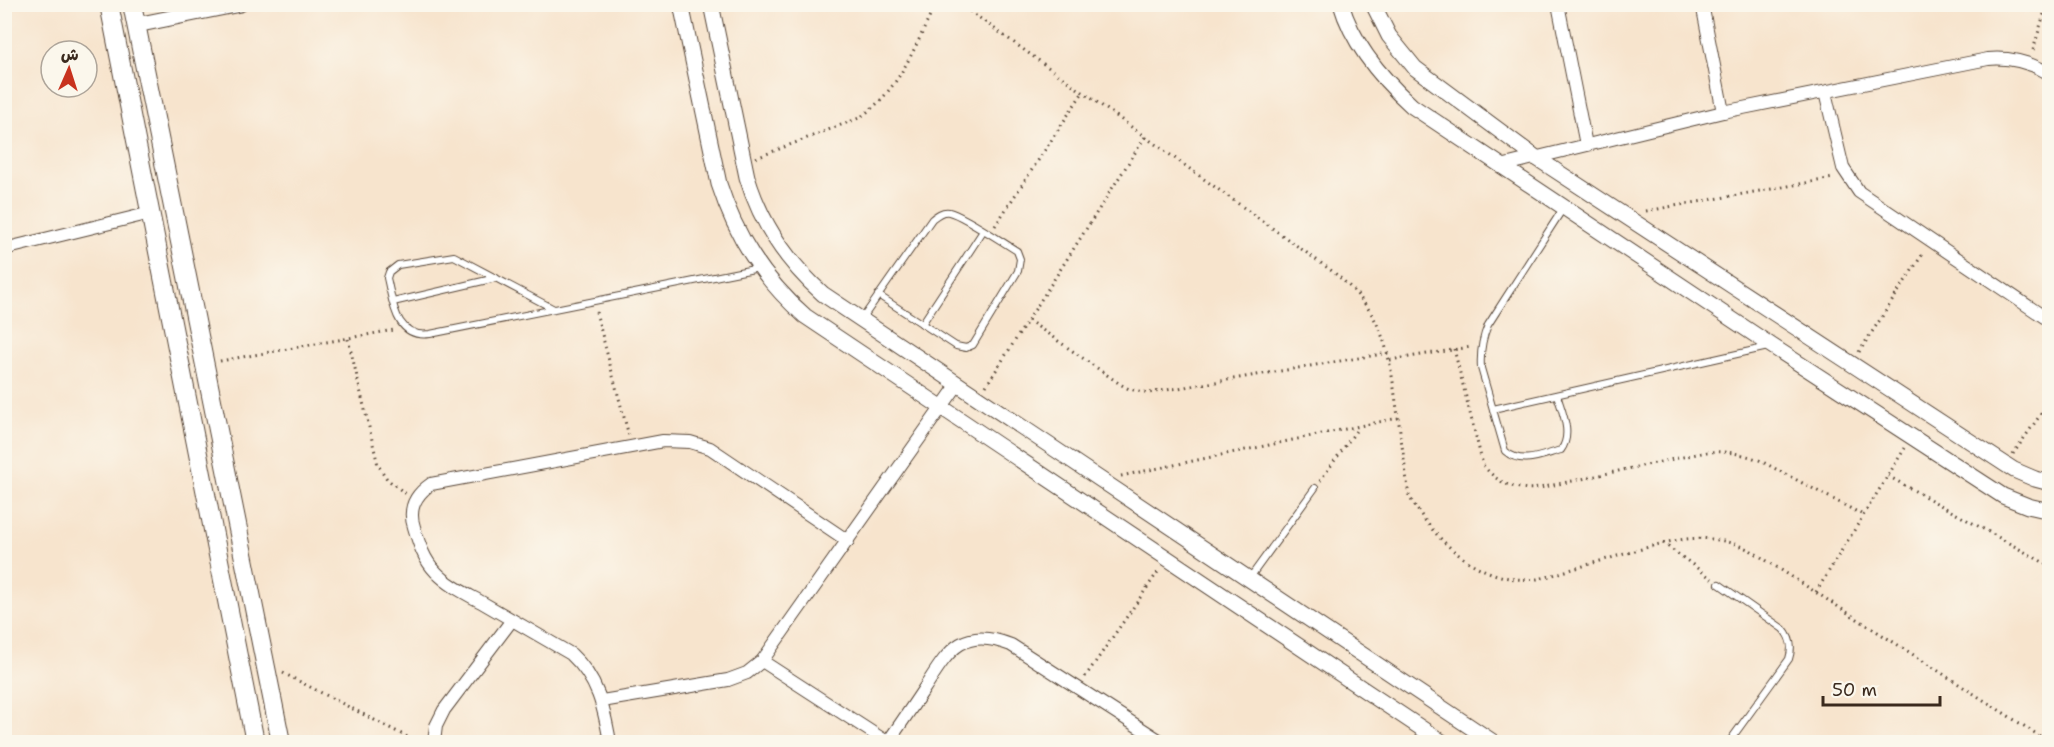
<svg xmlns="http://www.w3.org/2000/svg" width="2054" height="747" font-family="'Shantell Sans','Playpen Sans Arabic',sans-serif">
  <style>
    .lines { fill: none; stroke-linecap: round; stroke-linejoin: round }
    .service-casing { stroke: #574638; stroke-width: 8 }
    .minor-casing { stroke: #574638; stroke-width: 14 }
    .tertiary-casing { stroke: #574638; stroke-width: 17 }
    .secondary-casing { stroke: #574638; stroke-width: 20 }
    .path { stroke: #574638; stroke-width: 3; stroke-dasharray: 1.5 4.5; stroke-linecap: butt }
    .service { stroke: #fff; stroke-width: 6 }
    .minor { stroke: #fff; stroke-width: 12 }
    .tertiary { stroke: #fff; stroke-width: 15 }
    .secondary { stroke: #fff; stroke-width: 18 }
  </style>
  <rect width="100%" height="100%" fill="#fbf7ec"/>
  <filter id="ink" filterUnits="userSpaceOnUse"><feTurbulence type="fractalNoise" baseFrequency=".0167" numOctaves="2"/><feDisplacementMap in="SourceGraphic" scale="12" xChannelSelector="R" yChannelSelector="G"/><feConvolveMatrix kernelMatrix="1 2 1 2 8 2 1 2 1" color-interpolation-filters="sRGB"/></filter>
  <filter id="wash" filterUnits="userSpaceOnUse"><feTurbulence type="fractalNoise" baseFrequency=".008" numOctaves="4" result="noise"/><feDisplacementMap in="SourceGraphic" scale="24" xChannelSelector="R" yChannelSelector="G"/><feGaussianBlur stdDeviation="1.35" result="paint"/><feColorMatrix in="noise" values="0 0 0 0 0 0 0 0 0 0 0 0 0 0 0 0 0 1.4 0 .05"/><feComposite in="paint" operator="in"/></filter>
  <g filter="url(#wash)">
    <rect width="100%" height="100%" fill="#f7e4cd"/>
  </g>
  <g filter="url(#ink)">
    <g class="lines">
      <defs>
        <g id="service">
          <path d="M393 302 496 278"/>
          <path d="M554 309 454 256 398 265 389 272 387 278C393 302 395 339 430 334L759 268"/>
          <path d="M862 319 932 219C937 215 942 211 949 212 963 215 1002 242 1017 251L1020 259 1018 271 973 345 966 348 956 346 878 295"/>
          <path d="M922 324 983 231"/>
          <path d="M1557 395C1562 412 1573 434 1561 450 1542 455 1522 466 1505 451L1481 368C1480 353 1482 339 1488 325L1564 207"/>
          <path d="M1493 409 1768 347"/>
          <path d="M1249 579 1315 488"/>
          <path d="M1719 584 1783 629C1791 638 1793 647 1789 659L1729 742"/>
        </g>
        <g id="minor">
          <path d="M1558 4 1586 145"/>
          <path d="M1702 4 1723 112"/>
          <path d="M1825 92 1843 168 1859 192 2050 321"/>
          <path d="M1501 166 1723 112 1988 59C2010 57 2030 62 2050 74"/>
          <path d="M4 249 151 213"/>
          <path d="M762 661 887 742"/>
          <path d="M602 701 728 680 747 673 762 661 958 384"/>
          <path d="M434 742 436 726 444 710 512 620"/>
          <path d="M610 742C604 708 598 679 571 654 542 637 512 620 483 603 467 594 449 586 436 572 424 560 419 544 414 527 408 509 415 495 431 484L663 441 690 442 710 448 848 541"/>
          <path d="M888 742C900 725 912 707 924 689 948 652 961 625 1011 645L1162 742"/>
        </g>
        <g id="tertiary">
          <path d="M681 4 719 184C736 237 763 279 805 316L1442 742"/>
          <path d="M711 4 747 177C761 224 786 261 823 294L1493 742"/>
          <path d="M1341 4C1353 45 1381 78 1412 106L1772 346 2003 496 2028 506 2050 511"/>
          <path d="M1373 4 1389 36 1415 68 1535 157 2014 470 2035 479 2050 483"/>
          <path d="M136 25 240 4"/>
        </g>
        <g id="secondary">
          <path d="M109 4 255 742"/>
          <path d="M132 4 281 742"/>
        </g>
      </defs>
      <use href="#service" class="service-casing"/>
      <use href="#minor" class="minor-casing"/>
      <use href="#tertiary" class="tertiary-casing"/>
      <use href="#secondary" class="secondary-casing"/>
      <g class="path">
        <path d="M960 4 1332 271C1384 313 1388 346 1397 409 1401 438 1405 467 1409 496 1435 542 1481 585 1537 579 1549 577 1561 572 1573 569 1593 563 1614 557 1635 551 1678 538 1707 531 1750 550L2049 742"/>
        <path d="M2033 50 2047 4"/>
        <path d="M756 158 859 118C899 92 915 46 936 4"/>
        <path d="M1646 211 1834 178"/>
        <path d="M995 226 1083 92"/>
        <path d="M596 312 629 436"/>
        <path d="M1028 320 1120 384 1129 389 1149 393 1388 353"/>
        <path d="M348 339 378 465 387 479 406 494"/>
        <path d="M1454 349 1483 465C1498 484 1516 491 1540 488L1706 452C1725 451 1741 453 1759 460L1863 515"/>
        <path d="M1859 352 1924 252"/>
        <path d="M1390 360 1471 347"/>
        <path d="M220 361 394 330"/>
        <path d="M986 386 1145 137"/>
        <path d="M2013 454 2050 401"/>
        <path d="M1121 476 1398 418"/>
        <path d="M1888 476 2050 566"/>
        <path d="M1320 481 1358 428"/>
        <path d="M1663 543 1712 579"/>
        <path d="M1816 592 1905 448"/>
        <path d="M283 673 417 742"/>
        <path d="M1085 677 1160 569"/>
      </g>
      <use href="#service" class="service"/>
      <use href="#minor" class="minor"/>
      <use href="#tertiary" class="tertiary"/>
      <use href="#secondary" class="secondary"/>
    </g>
  </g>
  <rect width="2054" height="747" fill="none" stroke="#fbf7ec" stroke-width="24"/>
  <g transform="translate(69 69) rotate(3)"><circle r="28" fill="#fbf7ec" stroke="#aea59a" stroke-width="1.5"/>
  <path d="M0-4.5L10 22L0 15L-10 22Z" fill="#c8321e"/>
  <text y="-9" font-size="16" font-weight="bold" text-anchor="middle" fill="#3b2a1e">ش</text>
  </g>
  <path d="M1823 696v9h117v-9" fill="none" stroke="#3b2a1e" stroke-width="3"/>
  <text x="1832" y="696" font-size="18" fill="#3b2a1e" stroke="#fbf7ec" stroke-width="4.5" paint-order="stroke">50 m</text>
</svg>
